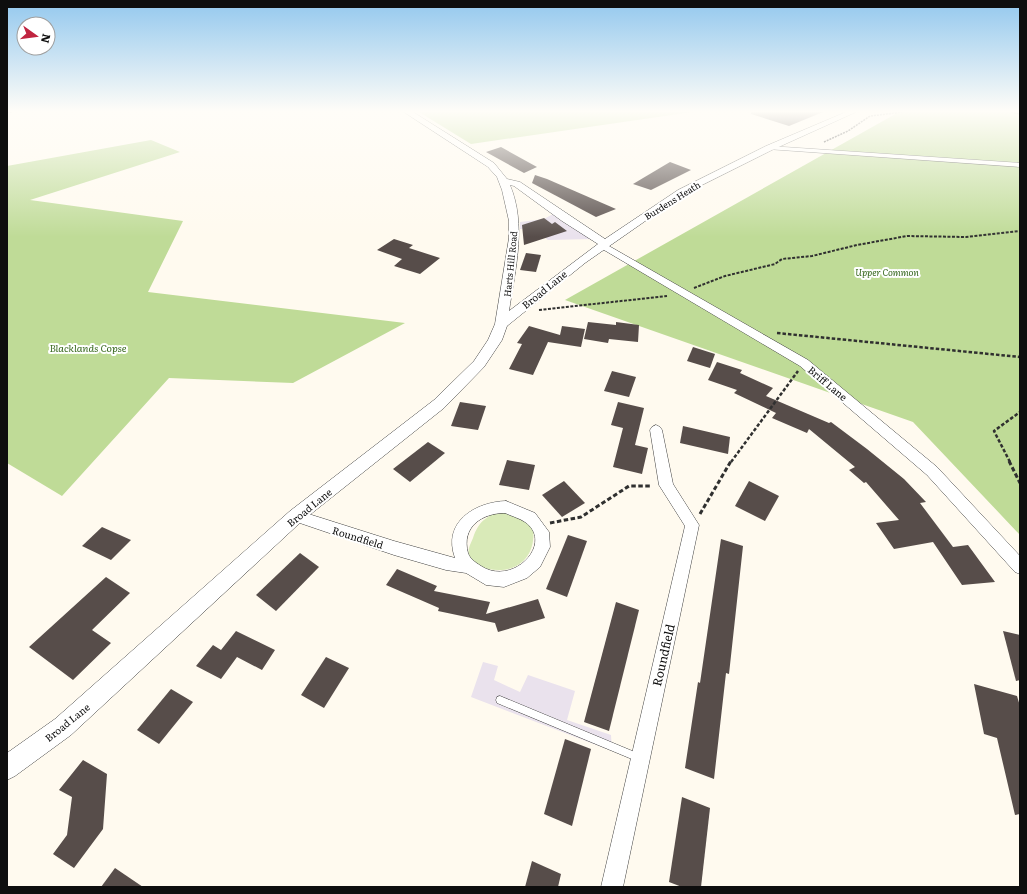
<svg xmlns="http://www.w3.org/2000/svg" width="1027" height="894" font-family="Literata,serif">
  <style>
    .industrial { fill: #eae2ed }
    .green { fill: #d9eab8 }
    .forest { fill: #bfdb97 }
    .building { fill: #574d4a }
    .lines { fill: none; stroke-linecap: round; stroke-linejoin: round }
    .service-casing { stroke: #414141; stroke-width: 1 }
    .minor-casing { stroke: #414141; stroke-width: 1 }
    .tertiary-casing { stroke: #414141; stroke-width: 1 }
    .path-far3 { stroke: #303030; stroke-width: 1.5; stroke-dasharray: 2 1; stroke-linecap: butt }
    .path-far2 { stroke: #303030; stroke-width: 2; stroke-dasharray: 3 1.5; stroke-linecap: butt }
    .path-far1 { stroke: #303030; stroke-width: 2.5; stroke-dasharray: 3.5 2; stroke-linecap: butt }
    .path { stroke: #303030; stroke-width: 3; stroke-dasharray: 4.5 2.5; stroke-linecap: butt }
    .service { fill: #fff; fill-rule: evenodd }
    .minor { fill: #fff; fill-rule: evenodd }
    .tertiary { fill: #fff; fill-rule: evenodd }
    .labels { text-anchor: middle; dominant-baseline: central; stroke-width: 4; stroke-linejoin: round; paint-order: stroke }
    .far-street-label { font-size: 9px; fill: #0e0e0e; stroke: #fff }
    .far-park-label { font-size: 9px; font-style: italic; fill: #36671d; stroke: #fff }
    .street-label { font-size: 10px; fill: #0e0e0e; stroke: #fff }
    .park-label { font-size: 10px; font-style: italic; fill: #36671d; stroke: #fff }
    .near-street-label { font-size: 12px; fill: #0e0e0e; stroke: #fff }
  </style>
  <rect width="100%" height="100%" fill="#fffaef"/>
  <g class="industrial">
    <path d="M553 214 593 239 548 240 535 230 520 229V222L544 219Z"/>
    <path d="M483 662 498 666 494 680 520 692 528 675 575 691 567 720 611 735 612 751 471 697Z"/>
  </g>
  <path class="green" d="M505 510 533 526C537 555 519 575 488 569 482 567 473 565 470 559 466 552 470 545 473 538 479 520 488 515 505 510Z"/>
  <g class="forest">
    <path d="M419 112H692L471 144Z"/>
    <path d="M899 112H1020V535L913 422 565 300Z"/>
    <path d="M151 140 180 152 30 200 183 221 148 292 405 323 293 383 169 378 62 496 7 463V166Z"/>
  </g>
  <g class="building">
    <path d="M751 112H823L789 126 751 114Z"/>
    <path d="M501 147 537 167 524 173 486 152Z"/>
    <path d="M670 162 691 170 651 190 633 184Z"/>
    <path d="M535 175 547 179 616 209 596 217 532 183Z"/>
    <path d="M544 218 552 224 555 222 567 231 524 245 522 225Z"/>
    <path d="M394 239 413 245 409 248 440 258 420 274 394 266 402 259 377 250Z"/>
    <path d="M526 253 541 255 536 272 520 270Z"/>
    <path d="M588 322 616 325V322L639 325 638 342 609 339 608 343 584 339Z"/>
    <path d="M529 326 560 335 562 326 585 329 581 347 548 342 533 375 509 369 522 344 517 343Z"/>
    <path d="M693 347 715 354 710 368 687 361Z"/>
    <path d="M717 362 742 370 740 373 773 388 766 396 829 423 831 422 867 449 904 479 926 502 920 503 953 547 968 545 995 582 962 585 933 542 894 549 876 523 899 520 866 482 864 483 849 470 855 467 809 429 807 433 772 418 776 413 734 393 737 390 708 380Z"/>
    <path d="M612 371 636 377 629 397 604 391Z"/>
    <path d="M460 402 486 406 478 430 451 426Z"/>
    <path d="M618 402 644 408 635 445 648 448 642 474 613 467 623 428 611 425Z"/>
    <path d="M683 426 730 437 728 454 680 443Z"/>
    <path d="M428 442 445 453 410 482 393 469Z"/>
    <path d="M507 460 535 465 529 490 499 485Z"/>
    <path d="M564 481 585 503 562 517 542 495Z"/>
    <path d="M749 481 779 496 765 521 735 506Z"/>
    <path d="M102 527 131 540 111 560 82 546Z"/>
    <path d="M568 535 587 541 567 597 546 589Z"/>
    <path d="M721 539 743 546 729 674 726 673 714 779 685 768 698 682 700 683Z"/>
    <path d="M300 553 319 567 276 611 256 595Z"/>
    <path d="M397 569 437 586 434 591 490 602 486 614 538 599 545 618 498 632 495 623 438 611 439 608 386 585Z"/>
    <path d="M106 577 130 593 92 630 111 643 73 680 29 647Z"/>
    <path d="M616 602 639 610 609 731 584 722Z"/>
    <path d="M236 631 275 650 262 670 237 657 221 679 196 666 213 645 221 650Z"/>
    <path d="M1003 631 1020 635V680L1016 681Z"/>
    <path d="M326 657 349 668 324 708 301 695Z"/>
    <path d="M974 684 1017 696 1020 706V814L1015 815 997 738 984 734Z"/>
    <path d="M171 689 193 702 159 744 137 730Z"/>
    <path d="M565 739 591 749 572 826 544 814Z"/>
    <path d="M83 760 107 774 103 829 74 868 53 854 67 835 72 797 59 790Z"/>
    <path d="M682 797 710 808 701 887H682L669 882Z"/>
    <path d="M532 861 561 874 558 887H525Z"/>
    <path d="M115 868 143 887H101Z"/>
  </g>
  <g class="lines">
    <defs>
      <path id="service" d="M500 696 642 755 643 758 642 761 639 762 497 703 496 700 497 697Z"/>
      <g id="minor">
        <path d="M769 146 1020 163V167L767 149 766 148Z"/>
        <path d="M602 242 808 360 937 467 1020 556V574L1015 572 927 475 800 366 599 247V243Z"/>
        <path d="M656 425 660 427 662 430 673 484 699 525 623 887H601L685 526 659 485 650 430 652 427Z"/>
        <path d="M506 501 535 513 549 532 550 547 540 567 527 578 504 587 486 585 466 573 446 570 394 555 291 520 289 516 291 512 296 510 394 541 455 558C442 522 475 502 506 501ZM505 513C511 516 519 518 525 522 555 543 513 587 481 566 475 562 470 559 468 553 461 527 482 513 505 513Z"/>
      </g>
      <path id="tertiary" d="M404 112H413L494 163 507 179 520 182 605 239 678 190 766 146 846 112H856L772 150 684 194 585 263 507 326 502 340 484 367 444 408 302 521 71 735 15 776 7 780V753L55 719 290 511 434 400 474 361 488 340 495 324 509 238V221L502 190 497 177 488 167ZM510 185 514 186 562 221 598 244 509 311C515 270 527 225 510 185Z"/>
    </defs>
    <use href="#service" class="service-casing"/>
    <use href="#minor" class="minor-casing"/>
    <use href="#tertiary" class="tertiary-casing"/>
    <g class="path-far3">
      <path d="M7 112H12"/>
      <path d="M1011 112 1020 114"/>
      <path d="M824 142 848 131 870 116 902 112"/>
    </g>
    <g class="path-far2">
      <path d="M694 288 725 276 775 264 782 259 812 256 857 245 907 236 966 237 1020 231"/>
      <path d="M539 310 667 296"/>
    </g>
    <g class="path-far1">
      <path d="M777 333 1020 357"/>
      <path d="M731 462 798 371"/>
      <path d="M1010 462 994 431 1020 412"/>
    </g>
    <g class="path">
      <path d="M1009 461 1020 483"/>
      <path d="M700 514 731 461"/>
      <path d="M550 523 581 517 629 486H652"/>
    </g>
    <use href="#service" class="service"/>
    <use href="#minor" class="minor"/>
    <use href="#tertiary" class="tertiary"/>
  </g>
  <linearGradient id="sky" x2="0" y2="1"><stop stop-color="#93c8ee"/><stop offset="0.47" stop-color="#fffdf8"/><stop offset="1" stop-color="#fffdf8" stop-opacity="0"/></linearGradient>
  <rect width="1027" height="237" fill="url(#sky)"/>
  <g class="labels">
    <g class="far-street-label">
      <text transform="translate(672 200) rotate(-32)">Burdens Heath</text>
      <text transform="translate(510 264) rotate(-84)">Harts Hill Road</text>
    </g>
    <g class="far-park-label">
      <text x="887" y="272">Upper Common</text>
    </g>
    <g class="street-label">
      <text transform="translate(544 289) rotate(-39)">Broad Lane</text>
      <text transform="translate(828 383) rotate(40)">Briff Lane</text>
      <text transform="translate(309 507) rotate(-39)">Broad Lane</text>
      <text transform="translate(358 537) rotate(17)">Roundfield</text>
      <text transform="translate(67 722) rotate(-39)">Broad Lane</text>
    </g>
    <g class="park-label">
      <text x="88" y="347">Blacklands Copse</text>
    </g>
    <g class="near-street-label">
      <text transform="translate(663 655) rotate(-77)">Roundfield</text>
    </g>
  </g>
  <rect width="1027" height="894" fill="none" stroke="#0e0e0e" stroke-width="16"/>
  <g transform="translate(36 36) rotate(104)"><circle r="19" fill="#ffffff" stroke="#9f9f9f"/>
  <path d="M0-3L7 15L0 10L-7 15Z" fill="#c02440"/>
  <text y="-6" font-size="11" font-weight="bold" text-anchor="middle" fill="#0e0e0e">N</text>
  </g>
</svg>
